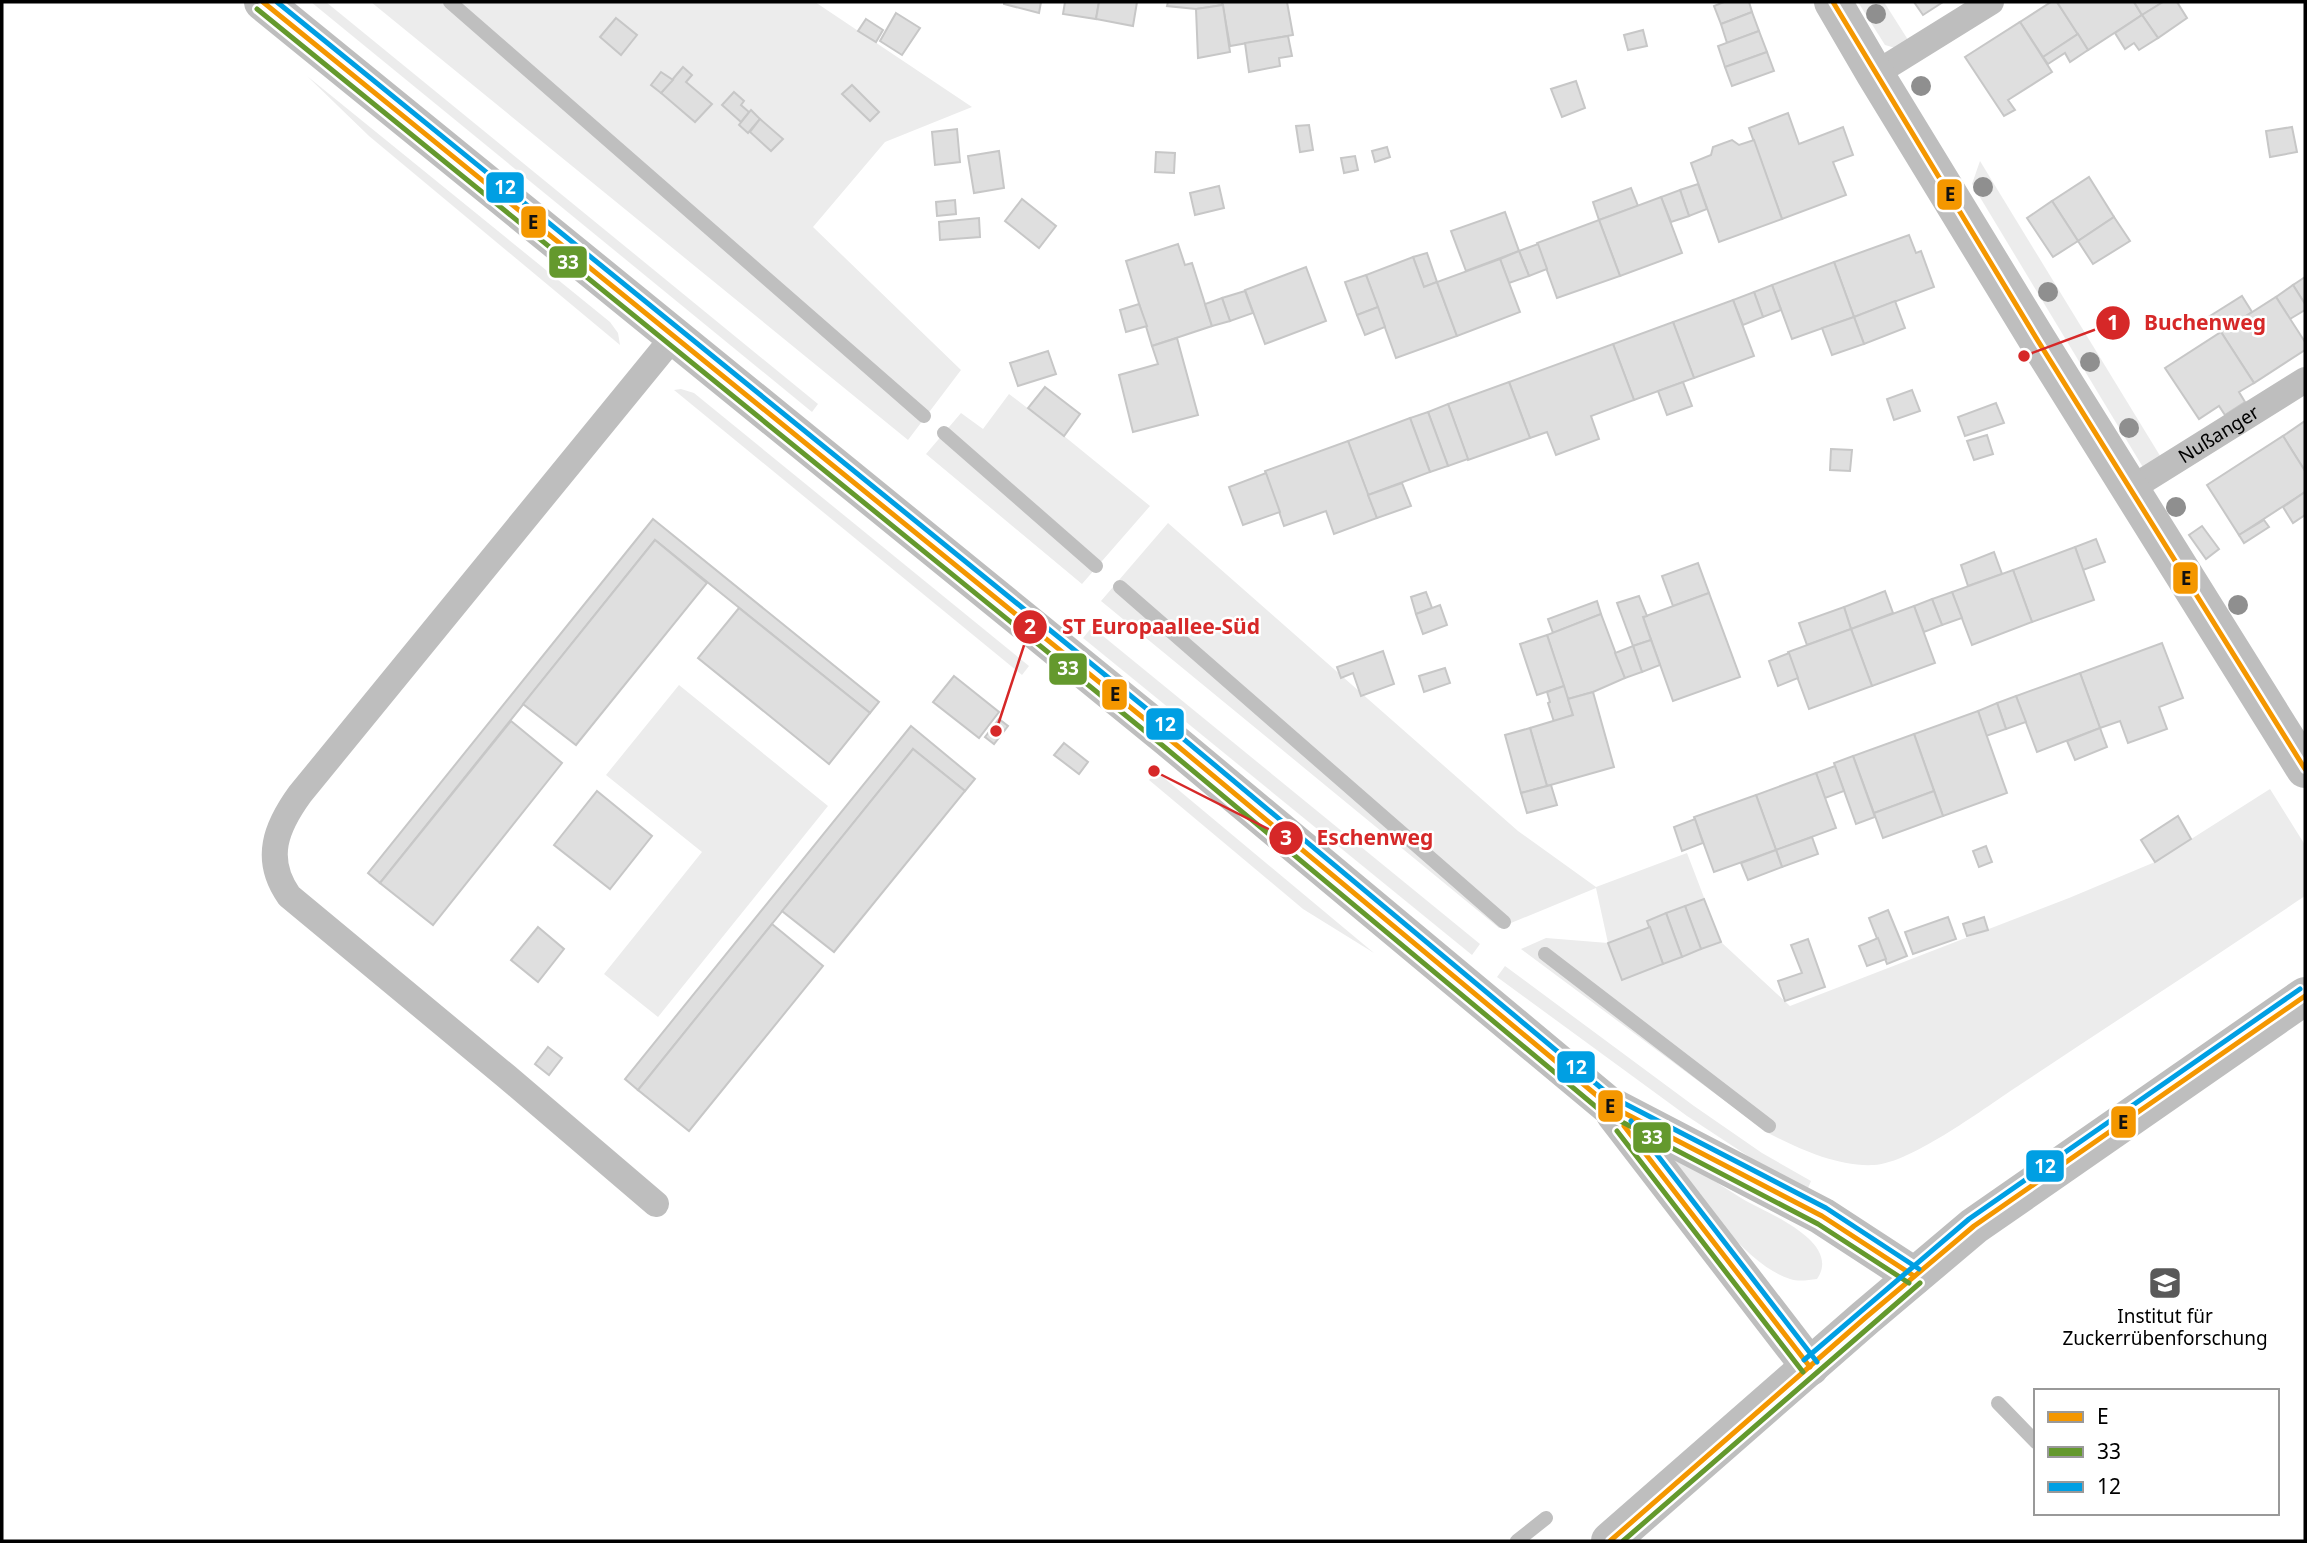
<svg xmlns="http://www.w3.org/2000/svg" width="2307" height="1543" font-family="'Noto Sans',sans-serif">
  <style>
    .green { fill: #ececec }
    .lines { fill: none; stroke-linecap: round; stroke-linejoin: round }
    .stream { stroke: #bfbfbf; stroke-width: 14 }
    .building { fill: #dfdfdf; stroke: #c7c7c7; stroke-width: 2 }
    .service { stroke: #bebebe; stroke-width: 26 }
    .minor { stroke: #bebebe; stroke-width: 38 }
    .tertiary { stroke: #bebebe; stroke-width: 38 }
    .bus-1-casing { stroke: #fff; stroke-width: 10 }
    .bus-2-casing { stroke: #fff; stroke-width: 10 }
    .bus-3-casing { stroke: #fff; stroke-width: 10 }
    .bus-1 { stroke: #f49700; stroke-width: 5 }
    .bus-2 { stroke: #64992d; stroke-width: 5 }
    .bus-3 { stroke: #009fe3; stroke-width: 5 }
    .tree { fill: #8f8f8f }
    .labels { text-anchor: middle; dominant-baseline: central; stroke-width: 5; stroke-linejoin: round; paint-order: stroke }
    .street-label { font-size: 19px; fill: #000; stroke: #fff }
    .poi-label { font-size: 19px; fill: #000; stroke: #fff }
    .leader { fill: none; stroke: #d62828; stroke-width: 2.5 }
    .callout-dot { fill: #d62828; stroke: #fff; stroke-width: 2.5 }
    .mark-label { font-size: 21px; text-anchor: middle; font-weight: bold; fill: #fff }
    .callout-label { font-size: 21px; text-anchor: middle; font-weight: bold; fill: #d62828; stroke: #fff; stroke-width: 5; stroke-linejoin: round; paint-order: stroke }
    .line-badge { stroke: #fff; stroke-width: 2.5 }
    .badge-label { font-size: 19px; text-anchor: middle; font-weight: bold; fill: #fff }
    .pale-badge-label { font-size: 19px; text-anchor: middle; font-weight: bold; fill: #111 }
  </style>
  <rect width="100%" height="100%" fill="#fff"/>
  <g class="green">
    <path d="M311 2H326L818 404 812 412Z"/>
    <path d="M371 2H815L972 107 885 142 813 227 961 370 908 440Z"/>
    <path d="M1858 2H1884L1910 43 1902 50 1885 45Z"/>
    <path d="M307 76 610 322 618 333 620 345 369 136Z"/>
    <path d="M1980 161 2162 459 2144 469 1972 184Z"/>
    <path d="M681 389 694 393 1029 666 1022 675 674 390Z"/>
    <path d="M1009 394 1064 436 1150 506 1082 584 926 454 961 413 983 429Z"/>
    <path d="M1168 523 1518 831 1596 887 1687 853 1721 942 1790 1006 2069 898 2155 862 2270 789 2305 845V896C2211 959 2116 1021 2021 1084 1987 1106 1912 1163 1874 1165 1838 1167 1799 1149 1768 1133L1521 949 1546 938 1608 943 1596 888 1499 928 1101 601Z"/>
    <path d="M1092 627 1480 944 1472 955 1083 638Z"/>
    <path d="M679 685 828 806 658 1017 604 974 702 852 606 775Z"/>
    <path d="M1157 772 1374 953 1303 909 1149 780Z"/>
    <path d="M1505 966 1694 1106 1762 1153 1811 1181 1808 1188 1757 1162 1687 1116 1497 977Z"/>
    <path d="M1664 1147C1690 1164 1715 1182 1741 1198 1764 1212 1843 1241 1817 1279 1808 1280 1799 1282 1790 1279 1741 1263 1695 1188 1664 1147Z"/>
  </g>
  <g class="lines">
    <g class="stream">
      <path d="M450 2 924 416"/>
      <path d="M944 433 1096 566"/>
      <path d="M1120 587 1504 922"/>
      <path d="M1545 954 1769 1126"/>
      <path d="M1998 1403 2036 1442"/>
      <path d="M1517 1541 1546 1518"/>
    </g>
  </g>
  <g class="building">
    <path d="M1004 2H1041L1039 13 1004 4Z"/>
    <path d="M1065 2H1099L1096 19 1063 14Z"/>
    <path d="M1099 2H1137L1133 26 1096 19Z"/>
    <path d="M1168 2H1222L1223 5 1196 9 1167 6Z"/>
    <path d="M1222 2H1287L1293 35 1230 46Z"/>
    <path d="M1724 2H1749L1752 12 1721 24 1714 6Z"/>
    <path d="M1914 2H1943L1923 15Z"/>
    <path d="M2051 2H2057L2078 34 2043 57 2020 22Z"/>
    <path d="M2057 2H2134L2142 15 2088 50Z"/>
    <path d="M2134 2H2163L2142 15Z"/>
    <path d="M2163 2H2177L2187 18 2158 38 2142 15Z"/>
    <path d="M1223 5 1230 52 1198 58 1196 9Z"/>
    <path d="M1752 12 1759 31 1727 43 1721 24Z"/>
    <path d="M896 13 920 28 902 55 880 41Z"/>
    <path d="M2142 15 2158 38 2139 50 2134 43 2125 49 2115 33Z"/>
    <path d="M616 18 637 35 621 55 600 37Z"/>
    <path d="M866 19 883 30 876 42 858 31Z"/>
    <path d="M2020 22 2052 72 2008 100 2015 110 2004 116 1965 57Z"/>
    <path d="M1643 30 1647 46 1628 50 1624 35Z"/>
    <path d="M1759 31 1767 52 1725 67 1718 46Z"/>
    <path d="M2078 34 2088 50 2070 62 2065 53 2048 64 2043 57Z"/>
    <path d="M1288 36 1292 56 1279 58 1280 66 1249 72 1245 43Z"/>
    <path d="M1767 52 1774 71 1732 86 1725 67Z"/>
    <path d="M683 67 692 75 686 82 712 104 695 122 661 93Z"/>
    <path d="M661 72 673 80 661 93 651 85Z"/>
    <path d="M1576 81 1585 108 1562 117 1551 89Z"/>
    <path d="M852 85 879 112 870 121 842 94Z"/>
    <path d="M734 92 744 101 741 105 749 112 741 122 722 105Z"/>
    <path d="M751 110 760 119 748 133 739 125Z"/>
    <path d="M1788 113 1799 144 1843 127 1853 155 1833 162 1846 195 1782 219 1749 128Z"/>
    <path d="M760 119 783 139 771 151 750 132Z"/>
    <path d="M1309 125 1313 150 1300 152 1296 126Z"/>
    <path d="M2292 127 2297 152 2270 157 2266 131Z"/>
    <path d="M957 129 960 162 935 165 932 132Z"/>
    <path d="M1732 140 1739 145 1754 140 1782 219 1719 242 1691 163 1711 155 1713 147Z"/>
    <path d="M1387 147 1390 157 1375 162 1372 151Z"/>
    <path d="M999 151 1004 188 974 193 968 156Z"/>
    <path d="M1156 152 1175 153 1174 173 1155 172Z"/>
    <path d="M1355 156 1358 170 1344 173 1341 158Z"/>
    <path d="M2089 177 2114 217 2078 241 2052 201Z"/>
    <path d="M1698 184 1707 209 1689 216 1680 190Z"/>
    <path d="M1219 186 1224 208 1195 215 1190 193Z"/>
    <path d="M1631 188 1638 206 1599 220 1593 202Z"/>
    <path d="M1680 190 1689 216 1671 222 1661 197Z"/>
    <path d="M1661 197 1682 253 1620 276 1599 220Z"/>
    <path d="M1022 199 1056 226 1039 248 1005 221Z"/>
    <path d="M955 200 956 214 937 216 936 202Z"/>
    <path d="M2052 201 2078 241 2053 257 2027 218Z"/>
    <path d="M1505 212 1519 251 1466 271 1451 231Z"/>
    <path d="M2114 217 2130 241 2093 264 2078 241Z"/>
    <path d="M979 218 980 237 940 240 939 222Z"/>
    <path d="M1599 220 1620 276 1557 298 1537 243Z"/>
    <path d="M1909 235 1916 253 1921 251 1934 287 1854 317 1834 262Z"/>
    <path d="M1178 244 1185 265 1192 263 1212 326 1152 346 1126 261Z"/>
    <path d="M1538 244 1547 269 1529 276 1519 251Z"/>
    <path d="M1519 251 1529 276 1509 283 1500 259Z"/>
    <path d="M1427 253 1437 282 1424 287 1413 257Z"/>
    <path d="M1413 257 1424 287 1437 282 1457 336 1396 358 1366 275Z"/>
    <path d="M1500 259 1520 312 1457 336 1437 282Z"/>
    <path d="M1834 262 1854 317 1792 339 1772 285Z"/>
    <path d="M1306 267 1326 321 1265 344 1245 290Z"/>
    <path d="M1366 275 1378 307 1357 315 1345 282Z"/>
    <path d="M2305 277V304L2293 285Z"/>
    <path d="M1772 285 1781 310 1763 317 1754 292Z"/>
    <path d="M2293 285 2305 304V310L2290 319 2276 297Z"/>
    <path d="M1245 291 1253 313 1230 321 1222 298Z"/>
    <path d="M1754 292 1763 317 1743 325 1733 300Z"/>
    <path d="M2242 296 2252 312 2221 332 2210 316Z"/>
    <path d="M2276 297 2305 342V350L2254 383 2221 332Z"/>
    <path d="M1222 298 1230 321 1212 326 1205 304Z"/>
    <path d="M1733 300 1754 356 1694 378 1673 322Z"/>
    <path d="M1895 301 1905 328 1864 344 1854 317Z"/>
    <path d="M1139 304 1147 326 1126 332 1120 310Z"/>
    <path d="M1378 307 1385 327 1365 335 1357 315Z"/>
    <path d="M1854 317 1864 344 1832 355 1822 328Z"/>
    <path d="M1673 322 1694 378 1634 400 1613 344Z"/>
    <path d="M2221 332 2254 383 2239 392 2245 402 2225 415 2219 406 2199 419 2165 368Z"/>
    <path d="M1177 338 1198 415 1133 432 1119 375 1158 364 1152 346Z"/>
    <path d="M1613 344 1634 400 1591 416 1599 439 1556 455 1547 432 1530 438 1509 382Z"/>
    <path d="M1048 351 1056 374 1018 386 1010 363Z"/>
    <path d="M1509 382 1530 438 1468 460 1448 404Z"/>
    <path d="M1683 382 1692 406 1667 415 1658 391Z"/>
    <path d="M1045 387 1080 414 1064 436 1028 408Z"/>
    <path d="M1912 390 1920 411 1894 420 1887 399Z"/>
    <path d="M1996 403 2004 423 1965 436 1958 417Z"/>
    <path d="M1448 404 1468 459 1448 466 1428 412Z"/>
    <path d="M1428 412 1448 466 1430 472 1410 418Z"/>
    <path d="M1410 418 1430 472 1368 495 1348 441Z"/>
    <path d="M2305 421V471L2283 436Z"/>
    <path d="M1987 435 1993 454 1974 460 1967 441Z"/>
    <path d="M2283 436 2305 471V492L2239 535 2207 485Z"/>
    <path d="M1348 441 1377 518 1334 534 1326 511 1284 526 1265 471Z"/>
    <path d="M1831 449 1852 450 1850 471 1830 470Z"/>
    <path d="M1266 473 1280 512 1243 525 1229 487Z"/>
    <path d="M1402 483 1411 506 1377 518 1368 495Z"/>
    <path d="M2305 492V515L2293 523 2283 507Z"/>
    <path d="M653 519 879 702 870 713 655 540 380 883 368 873Z"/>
    <path d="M2264 520 2269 527 2244 543 2239 535Z"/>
    <path d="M2202 526 2219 549 2206 559 2189 535Z"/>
    <path d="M2096 539 2105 562 2083 570 2075 547Z"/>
    <path d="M655 540 707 583 576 745 523 704Z"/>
    <path d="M2075 547 2094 600 2032 622 2013 570Z"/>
    <path d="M1994 552 2002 574 1968 586 1961 565Z"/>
    <path d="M1698 563 1709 593 1673 606 1662 576Z"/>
    <path d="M2013 570 2032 622 1972 645 1952 592Z"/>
    <path d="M1885 591 1893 613 1851 629 1844 607Z"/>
    <path d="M1426 592 1432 608 1416 614 1411 597Z"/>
    <path d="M1952 592 1962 618 1942 625 1932 599Z"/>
    <path d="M1709 593 1740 677 1673 701 1643 617Z"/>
    <path d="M1639 596 1647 616 1643 617 1651 640 1633 646 1617 603Z"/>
    <path d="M1932 599 1942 625 1924 632 1914 606Z"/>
    <path d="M1597 601 1601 614 1553 633 1548 619Z"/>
    <path d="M1440 605 1447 625 1423 634 1416 614Z"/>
    <path d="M1914 606 1935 663 1872 686 1851 629Z"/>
    <path d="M1844 607 1851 629 1807 645 1799 623Z"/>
    <path d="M739 608 870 713 829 764 698 658Z"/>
    <path d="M1601 614 1625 678 1593 692 1568 699 1547 635Z"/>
    <path d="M1851 629 1872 686 1809 709 1788 652Z"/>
    <path d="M1547 635 1564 686 1537 695 1520 644Z"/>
    <path d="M1651 640 1660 665 1642 672 1633 646Z"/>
    <path d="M2162 643 2183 698 2159 707 2167 729 2128 743 2120 721 2100 728 2080 673Z"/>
    <path d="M1633 646 1642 672 1625 678 1615 653Z"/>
    <path d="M1383 651 1394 684 1361 696 1353 673 1341 678 1337 667Z"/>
    <path d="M1789 653 1798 678 1778 686 1769 661Z"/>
    <path d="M1445 668 1450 683 1424 692 1419 676Z"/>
    <path d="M2080 673 2100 728 2037 752 2016 696Z"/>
    <path d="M954 676 999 712 979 738 933 702Z"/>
    <path d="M1564 686 1573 715 1554 722 1548 703 1550 702 1547 692Z"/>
    <path d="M1593 692 1614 767 1547 786 1530 728 1573 715 1568 699Z"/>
    <path d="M2016 696 2026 722 2006 729 1997 703Z"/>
    <path d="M1997 703 2006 729 1986 736 1978 711Z"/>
    <path d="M1978 711 2007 793 1943 816 1914 734Z"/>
    <path d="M999 719 1008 726 994 744 985 737Z"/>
    <path d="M511 721 562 763 433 925 380 883Z"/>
    <path d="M911 726 975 779 965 791 913 749 638 1090 625 1079Z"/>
    <path d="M1530 728 1547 786 1521 793 1505 735Z"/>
    <path d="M2100 728 2107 747 2075 760 2067 741Z"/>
    <path d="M1914 734 1934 791 1874 813 1853 756Z"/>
    <path d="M1064 743 1088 762 1079 774 1054 755Z"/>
    <path d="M913 749 965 791 834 952 782 911Z"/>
    <path d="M1853 756 1875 817 1856 824 1834 763Z"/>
    <path d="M1835 766 1844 791 1825 798 1816 773Z"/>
    <path d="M1816 773 1836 828 1776 850 1756 795Z"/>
    <path d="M1551 785 1557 805 1527 813 1521 793Z"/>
    <path d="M597 791 652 836 610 889 554 845Z"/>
    <path d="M1934 791 1943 816 1883 838 1874 813Z"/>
    <path d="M1756 795 1776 850 1714 872 1694 817Z"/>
    <path d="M2178 816 2191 839 2155 862 2141 840Z"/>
    <path d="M1695 819 1703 843 1682 851 1674 827Z"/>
    <path d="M1812 837 1818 854 1782 867 1776 850Z"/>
    <path d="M1986 846 1992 862 1979 867 1973 851Z"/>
    <path d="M1776 850 1782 867 1748 880 1741 863Z"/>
    <path d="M1704 899 1721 942 1701 949 1685 906Z"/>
    <path d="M1685 906 1701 949 1682 957 1666 913Z"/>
    <path d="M1888 910 1907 956 1887 964 1869 918Z"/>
    <path d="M1666 913 1682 957 1663 964 1647 921Z"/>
    <path d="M1948 917 1956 939 1913 954 1905 932Z"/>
    <path d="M1984 917 1988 930 1967 936 1963 924Z"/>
    <path d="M772 924 823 966 689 1131 638 1090Z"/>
    <path d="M538 927 564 949 538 982 511 960Z"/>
    <path d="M1650 927 1663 964 1622 980 1608 943Z"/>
    <path d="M1878 938 1886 959 1867 966 1859 946Z"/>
    <path d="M1808 939 1825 987 1785 1001 1778 981 1802 973 1791 945Z"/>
    <path d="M548 1047 562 1058 549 1075 535 1064Z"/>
  </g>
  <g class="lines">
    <g class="service">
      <path d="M1875 74 1991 2"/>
      <path id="s1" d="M2132 488 2305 380"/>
      <path d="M656 1204 506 1076 289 896C263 859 276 827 300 794L675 335"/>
    </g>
    <g class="minor">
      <path d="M263 2 1168 738 1607 1104 1822 1216 1914 1276"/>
      <path d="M1833 2 1875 74 2038 341 2305 769"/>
      <path d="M1615 1114 1810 1367"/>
    </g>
    <path class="tertiary" d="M1610 1541 1865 1318 1974 1226 2305 996"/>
    <defs>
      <g id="bus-1">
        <path d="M263 2 1168 738 1607 1104 1822 1216 1914 1276"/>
        <path d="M1833 2 2038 341 2305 769"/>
        <path d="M1624 1126 1810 1367"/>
        <path d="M1610 1541 1865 1318 1974 1226 2305 996"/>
      </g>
      <g id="bus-2">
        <path d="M257 9 1162 745 1601 1111 1818 1224 1909 1283"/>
        <path d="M1617 1131 1803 1372"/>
        <path d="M1623 1541 1920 1283"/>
      </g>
      <g id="bus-3">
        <path d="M277 2 1174 731 1612 1097 1826 1208 1919 1269"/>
        <path d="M1631 1121 1817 1362"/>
        <path d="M1804 1360 1969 1219 2300 989"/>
      </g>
    </defs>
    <use href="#bus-1" class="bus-1-casing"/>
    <use href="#bus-2" class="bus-2-casing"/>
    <use href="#bus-3" class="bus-3-casing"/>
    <use href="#bus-1" class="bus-1"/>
    <use href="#bus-2" class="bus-2"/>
    <use href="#bus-3" class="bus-3"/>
  </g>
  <g class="tree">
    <circle cx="1876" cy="14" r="10"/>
    <circle cx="1921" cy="86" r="10"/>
    <circle cx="1983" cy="187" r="10"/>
    <circle cx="2048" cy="292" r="10"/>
    <circle cx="2090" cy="362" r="10"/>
    <circle cx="2129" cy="428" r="10"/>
    <circle cx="2176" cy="507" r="10"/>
    <circle cx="2238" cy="605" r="10"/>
  </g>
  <defs>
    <symbol id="university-square" viewBox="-11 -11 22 22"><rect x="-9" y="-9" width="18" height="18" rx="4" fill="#595959" stroke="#fff"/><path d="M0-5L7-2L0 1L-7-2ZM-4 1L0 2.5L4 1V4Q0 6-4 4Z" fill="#fff"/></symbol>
  </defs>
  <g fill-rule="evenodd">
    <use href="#university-square" x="2146" y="1264" width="38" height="38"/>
  </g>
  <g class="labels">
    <g class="street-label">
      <text stroke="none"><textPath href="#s1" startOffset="102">Nußanger</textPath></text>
    </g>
    <g class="poi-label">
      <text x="2165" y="1316">Institut für<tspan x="2165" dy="22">Zuckerrübenforschung</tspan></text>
    </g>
  </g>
  <path class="leader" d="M2024 356L2113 323M996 731L1030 627M1154 771L1286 838"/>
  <g class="callout-dot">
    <circle cx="2024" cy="356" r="7"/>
    <circle cx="996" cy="731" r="7"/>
    <circle cx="1154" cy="771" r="7"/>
    <circle cx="2113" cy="323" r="18"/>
    <circle cx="1030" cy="627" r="18"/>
    <circle cx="1286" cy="838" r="18"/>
  </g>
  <g class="mark-label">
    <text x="2113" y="330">1</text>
    <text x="1030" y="634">2</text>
    <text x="1286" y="845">3</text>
  </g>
  <g class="callout-label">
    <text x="2205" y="330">Buchenweg</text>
    <text x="1161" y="634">ST Europaallee-Süd</text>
    <text x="1375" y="845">Eschenweg</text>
  </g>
  <g class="line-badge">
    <rect x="485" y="171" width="40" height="33" rx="7" fill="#009fe3"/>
    <rect x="1936" y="178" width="27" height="33" rx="7" fill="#f49700"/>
    <rect x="520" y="205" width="27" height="34" rx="7" fill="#f49700"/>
    <rect x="548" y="245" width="40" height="34" rx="7" fill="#64992d"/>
    <rect x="2172" y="561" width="27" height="34" rx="7" fill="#f49700"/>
    <rect x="1048" y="652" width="40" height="34" rx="7" fill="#64992d"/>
    <rect x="1101" y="678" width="27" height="33" rx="7" fill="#f49700"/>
    <rect x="1145" y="707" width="40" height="34" rx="7" fill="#009fe3"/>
    <rect x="1556" y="1050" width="40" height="34" rx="7" fill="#009fe3"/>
    <rect x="1597" y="1089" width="27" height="34" rx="7" fill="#f49700"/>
    <rect x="2110" y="1105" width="27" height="34" rx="7" fill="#f49700"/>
    <rect x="1632" y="1121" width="40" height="33" rx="7" fill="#64992d"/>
    <rect x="2025" y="1149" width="40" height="34" rx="7" fill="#009fe3"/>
  </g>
  <g class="badge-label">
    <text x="505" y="194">12</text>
    <text x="568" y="269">33</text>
    <text x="1068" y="675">33</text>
    <text x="1165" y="731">12</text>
    <text x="1576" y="1074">12</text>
    <text x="1652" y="1144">33</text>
    <text x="2045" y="1173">12</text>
  </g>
  <g class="pale-badge-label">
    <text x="1950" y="201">E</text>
    <text x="533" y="229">E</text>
    <text x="2186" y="585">E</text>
    <text x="1115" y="701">E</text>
    <text x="1610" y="1113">E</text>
    <text x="2123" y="1129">E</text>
  </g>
  <rect width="2307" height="1543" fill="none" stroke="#000000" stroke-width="7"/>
  <rect x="2034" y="1389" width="245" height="126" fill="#ffffff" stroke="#999999" stroke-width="2"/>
  <rect x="2048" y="1412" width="35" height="10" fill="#f49700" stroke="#999999" stroke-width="2"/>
  <text x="2097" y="1424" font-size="21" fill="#000000">E</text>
  <rect x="2048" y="1447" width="35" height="10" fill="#64992d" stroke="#999999" stroke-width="2"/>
  <text x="2097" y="1459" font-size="21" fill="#000000">33</text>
  <rect x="2048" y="1482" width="35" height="10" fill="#009fe3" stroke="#999999" stroke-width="2"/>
  <text x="2097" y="1494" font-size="21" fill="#000000">12</text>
</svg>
